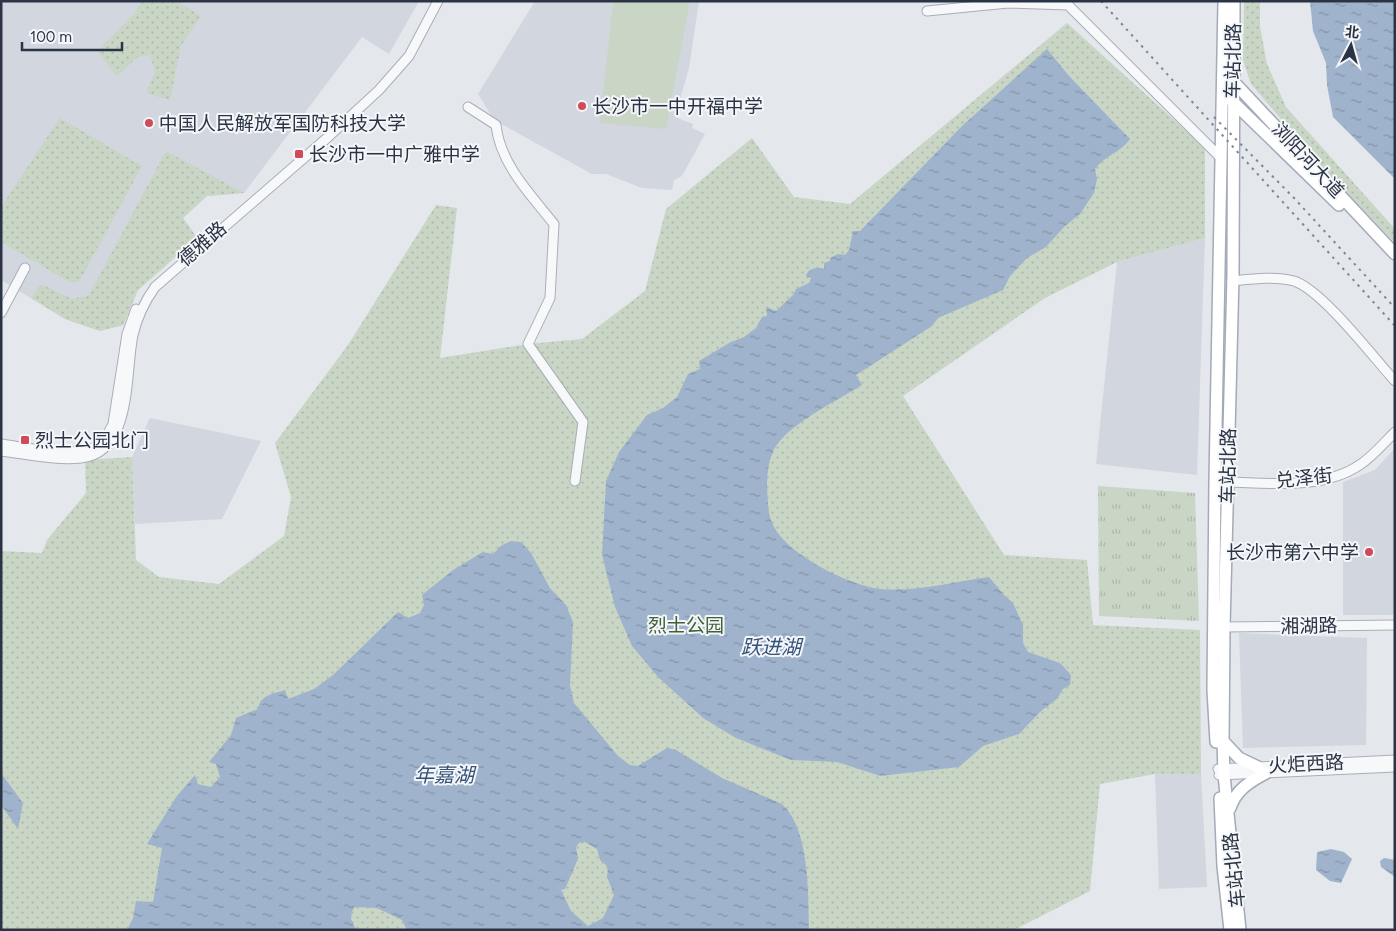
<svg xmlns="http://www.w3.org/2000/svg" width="1396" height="931" font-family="Figtree,'Noto Sans SC',sans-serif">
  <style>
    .built { fill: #d2d6de }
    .grass { fill: url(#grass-tufts) }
    .park { fill: url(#park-dots) }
    .pitch { fill: #c9d6c5 }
    .water { fill: url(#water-ripples); fill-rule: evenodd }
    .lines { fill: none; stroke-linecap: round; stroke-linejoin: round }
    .minor-casing { stroke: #a9aeb7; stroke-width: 11 }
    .major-casing { stroke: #a3abb8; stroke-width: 14 }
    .minor { stroke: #f7f8fa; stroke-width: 9 }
    .major { stroke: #fff; stroke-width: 11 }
    .rail { stroke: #7d8696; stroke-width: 2; stroke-dasharray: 2.5 5; stroke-linecap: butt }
    .poi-dot { fill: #d1495b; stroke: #f4f6f9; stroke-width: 2 }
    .labels { text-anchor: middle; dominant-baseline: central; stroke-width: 4; stroke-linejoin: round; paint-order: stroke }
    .street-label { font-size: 19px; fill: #2b3445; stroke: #f4f6f9 }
    .poi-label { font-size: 19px; fill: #2b3445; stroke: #f4f6f9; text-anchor: start }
    .park-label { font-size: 19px; fill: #3f6138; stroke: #f4f6f9 }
    .water-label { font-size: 20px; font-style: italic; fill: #34527a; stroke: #f4f6f9 }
  </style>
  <defs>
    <pattern id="grass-tufts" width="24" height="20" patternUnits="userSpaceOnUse" patternTransform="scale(1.25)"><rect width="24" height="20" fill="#c9d6c5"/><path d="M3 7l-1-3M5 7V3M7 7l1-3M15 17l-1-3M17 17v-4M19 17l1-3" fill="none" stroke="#adb8ab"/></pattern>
    <pattern id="park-dots" width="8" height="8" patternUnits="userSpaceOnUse" patternTransform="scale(1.25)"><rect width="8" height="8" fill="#c9d6c5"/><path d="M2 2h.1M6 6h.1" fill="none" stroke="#adb8ab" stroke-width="1.8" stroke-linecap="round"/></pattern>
    <pattern id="water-ripples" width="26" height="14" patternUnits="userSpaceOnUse" patternTransform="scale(1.25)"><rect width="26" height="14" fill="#9fb4cc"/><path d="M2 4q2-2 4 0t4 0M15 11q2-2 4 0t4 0" fill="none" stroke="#8293a7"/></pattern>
  </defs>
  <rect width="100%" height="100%" fill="#e4e7ec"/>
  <g class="built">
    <path d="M1 1H419L389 54 362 37 244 193 207 196 183 218 197 238 138 290 123 325 100 331 65 319 1 280Z"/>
    <path d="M535 1H699L689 68 675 117 693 124 692 128 705 134 682 176 674 180 672 190 642 188 606 174H592L494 120 478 94Z"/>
    <path d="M1205 238 1197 475 1096 464 1117 262Z"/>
    <path d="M150 418 261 441 222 519 135 524 132 457Z"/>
    <path d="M1395 448V615H1343V482L1375 470Z"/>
    <path d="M1239 633 1367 638 1366 745 1243 748Z"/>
    <path d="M1155 774H1201L1207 887 1159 889Z"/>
  </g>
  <path class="grass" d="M1098 486 1195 493 1199 621 1099 616Z"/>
  <g class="park">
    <path d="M142 1H176L201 16 181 46 170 100 146 93 155 72 150 55 138 57 117 76 97 51 135 13Z"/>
    <path d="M1244 1H1260V27L1267 64 1286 107 1395 229V243L1313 157 1251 84 1243 60Z"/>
    <path d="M1067 23 1205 148V238L1117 262 1045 298 903 396 1004 555 1087 560 1093 625 1200 630 1201 774H1155L1100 784 1090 891 1014 930H1V551L42 553 47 540 86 493 85 460 132 457 136 560 159 577 219 584 284 536 291 497 275 443 348 345 436 205 457 208 440 358 528 344 582 339 645 291 666 209 752 138 794 197 850 204Z"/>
    <path d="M60 118 142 166 79 282H70L1 242V207Z"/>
    <path d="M166 151 244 193 207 196 183 218 197 238 138 290 123 325 100 331 65 319 31 298 41 284 72 299 89 295Z"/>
  </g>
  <path class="pitch" d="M613 1H690L666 129 600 123Z"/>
  <g class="water">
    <path d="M1310 1H1395V179L1333 117 1327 85 1326 63 1313 31Z"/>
    <path d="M1047 49 1070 77 1130 139C1119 154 1107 154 1095 169L1097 179 1094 193 1080 214 1065 226 1046 247 1027 258 1010 276 1003 290 938 318 932 326 856 375 862 385C838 400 791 423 776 446 769 457 767 473 767 486 768 500 767 514 774 527 789 555 848 585 880 589 916 592 952 582 989 577L1004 595 1013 603 1023 625V643L1028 652 1060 663 1071 675 1070 685 1063 689 1057 699 1041 711 1019 734 983 746 959 767 880 776 837 762 791 760 736 738 703 718 658 677 632 646 615 607 602 555 606 481 619 452 647 415 663 408 677 397 688 374 700 369 699 361 729 343 744 337 756 328 762 317 767 316 766 307 776 311 793 295 796 289 809 283 811 278 806 276C808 268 817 267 824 269V263L830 261V258L838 254 845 255 849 250 853 231H860L961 127Z"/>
    <path d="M511 541 521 542 531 553 550 588 566 605 573 622 570 686 574 703 618 756 630 765 638 766 667 748 676 750 722 778 782 804C810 830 808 893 809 930H407L402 920 377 908 355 907 352 911 351 919 356 930H127L133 918 136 901 153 902 162 848 147 844 176 797 195 775 198 784 211 787 220 777 216 764 209 762 231 735 236 718 258 709C260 695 273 694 285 690L288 699 314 689 333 675 398 612 408 618 420 613 424 605 422 595 453 570 483 552 493 554 502 545ZM585 842 597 849 600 860C609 867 608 867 607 877L614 895 603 918 588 926 571 911 561 890 565 889 578 859 576 847 579 843Z"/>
    <path d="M1 773 23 803 18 829 1 805Z"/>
    <path d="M1331 849 1344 852 1352 859 1341 883 1330 881 1316 870 1317 852Z"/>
    <path d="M1384 858 1395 860V877L1381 867 1380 861Z"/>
  </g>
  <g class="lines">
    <defs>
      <g id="minor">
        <path d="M927 11 1008 3 1068 5 1220 157"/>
        <path d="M468 107 496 125C500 164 531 195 554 224L550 298 528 344 583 422 575 481"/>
        <path d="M1232 281C1252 279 1275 276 1294 281 1322 290 1373 357 1395 381"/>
        <path d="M1 313 25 268"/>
        <path d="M1 444C25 447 77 459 97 446 105 441 109 432 113 424L127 334 136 309"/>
        <path d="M1 451C25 454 57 461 81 458 133 453 125 372 133 335 137 318 145 301 155 287L327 138 379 90 409 56 438 1"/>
        <path d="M1228 482C1271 483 1324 490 1361 464 1373 456 1384 443 1395 432"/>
        <path d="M1224 627 1395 625"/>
        <path d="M1218 769 1395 760"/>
        <path d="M1219 775 1395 767"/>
      </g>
      <g id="major">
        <path d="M1234 1 1233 276 1224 627 1223 741 1224 775 1240 930"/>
        <path d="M1232 80 1395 254"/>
        <path d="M1230 99 1339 205"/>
        <path d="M1223 741 1239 758 1258 767"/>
        <path d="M1216 742 1213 690 1215 481 1224 1"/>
        <path d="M1220 798 1223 866 1230 930"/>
        <path d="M1230 808C1236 790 1249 782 1266 773"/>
      </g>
    </defs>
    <use href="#minor" class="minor-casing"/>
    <use href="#major" class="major-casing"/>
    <use href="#minor" class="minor"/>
    <use href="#major" class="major"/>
    <g class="rail">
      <path d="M1101 1 1395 326"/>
      <path d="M1214 117 1294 198 1395 308"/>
    </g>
  </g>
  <g class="poi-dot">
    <circle cx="582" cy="106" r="5"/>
    <circle cx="149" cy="123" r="5"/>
    <rect x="294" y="149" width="10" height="10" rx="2.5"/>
    <rect x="20" y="435" width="10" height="10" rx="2.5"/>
    <circle cx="1369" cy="552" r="5"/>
  </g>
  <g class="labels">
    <g class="street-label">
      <text transform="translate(1233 61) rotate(-89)">车站北路</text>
      <text transform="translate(1308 160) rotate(47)">浏阳河大道</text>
      <text transform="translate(202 244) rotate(-41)">德雅路</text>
      <text transform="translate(1228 466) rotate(-89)">车站北路</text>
      <text transform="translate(1304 478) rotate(-6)">兑泽街</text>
      <text transform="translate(1309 626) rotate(-1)">湘湖路</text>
      <text transform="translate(1306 764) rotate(-3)">火炬西路</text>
      <text transform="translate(1234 870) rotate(-96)">车站北路</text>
    </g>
    <g class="poi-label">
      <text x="592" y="106">长沙市一中开福中学</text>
      <text x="159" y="123">中国人民解放军国防科技大学</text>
      <text x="309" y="154">长沙市一中广雅中学</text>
      <text x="35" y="440">烈士公园北门</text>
      <text x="1359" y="552" text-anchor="end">长沙市第六中学</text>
    </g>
    <g class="park-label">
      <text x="686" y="625">烈士公园</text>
    </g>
    <g class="water-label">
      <text x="771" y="647">跃进湖</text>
      <text x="444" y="775">年嘉湖</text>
    </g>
  </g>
  <rect width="1396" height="931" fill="none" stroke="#2b3445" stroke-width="5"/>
  <g transform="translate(1351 45) rotate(6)" stroke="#f4f6f9" stroke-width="4" paint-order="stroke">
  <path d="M0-4L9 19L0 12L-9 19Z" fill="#2b3445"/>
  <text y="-8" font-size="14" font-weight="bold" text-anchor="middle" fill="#2b3445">北</text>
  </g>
  <path d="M22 42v8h100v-8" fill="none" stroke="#2b3445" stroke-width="2.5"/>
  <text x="30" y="42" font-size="15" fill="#2b3445" stroke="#f4f6f9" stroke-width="4" paint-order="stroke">100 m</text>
</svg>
